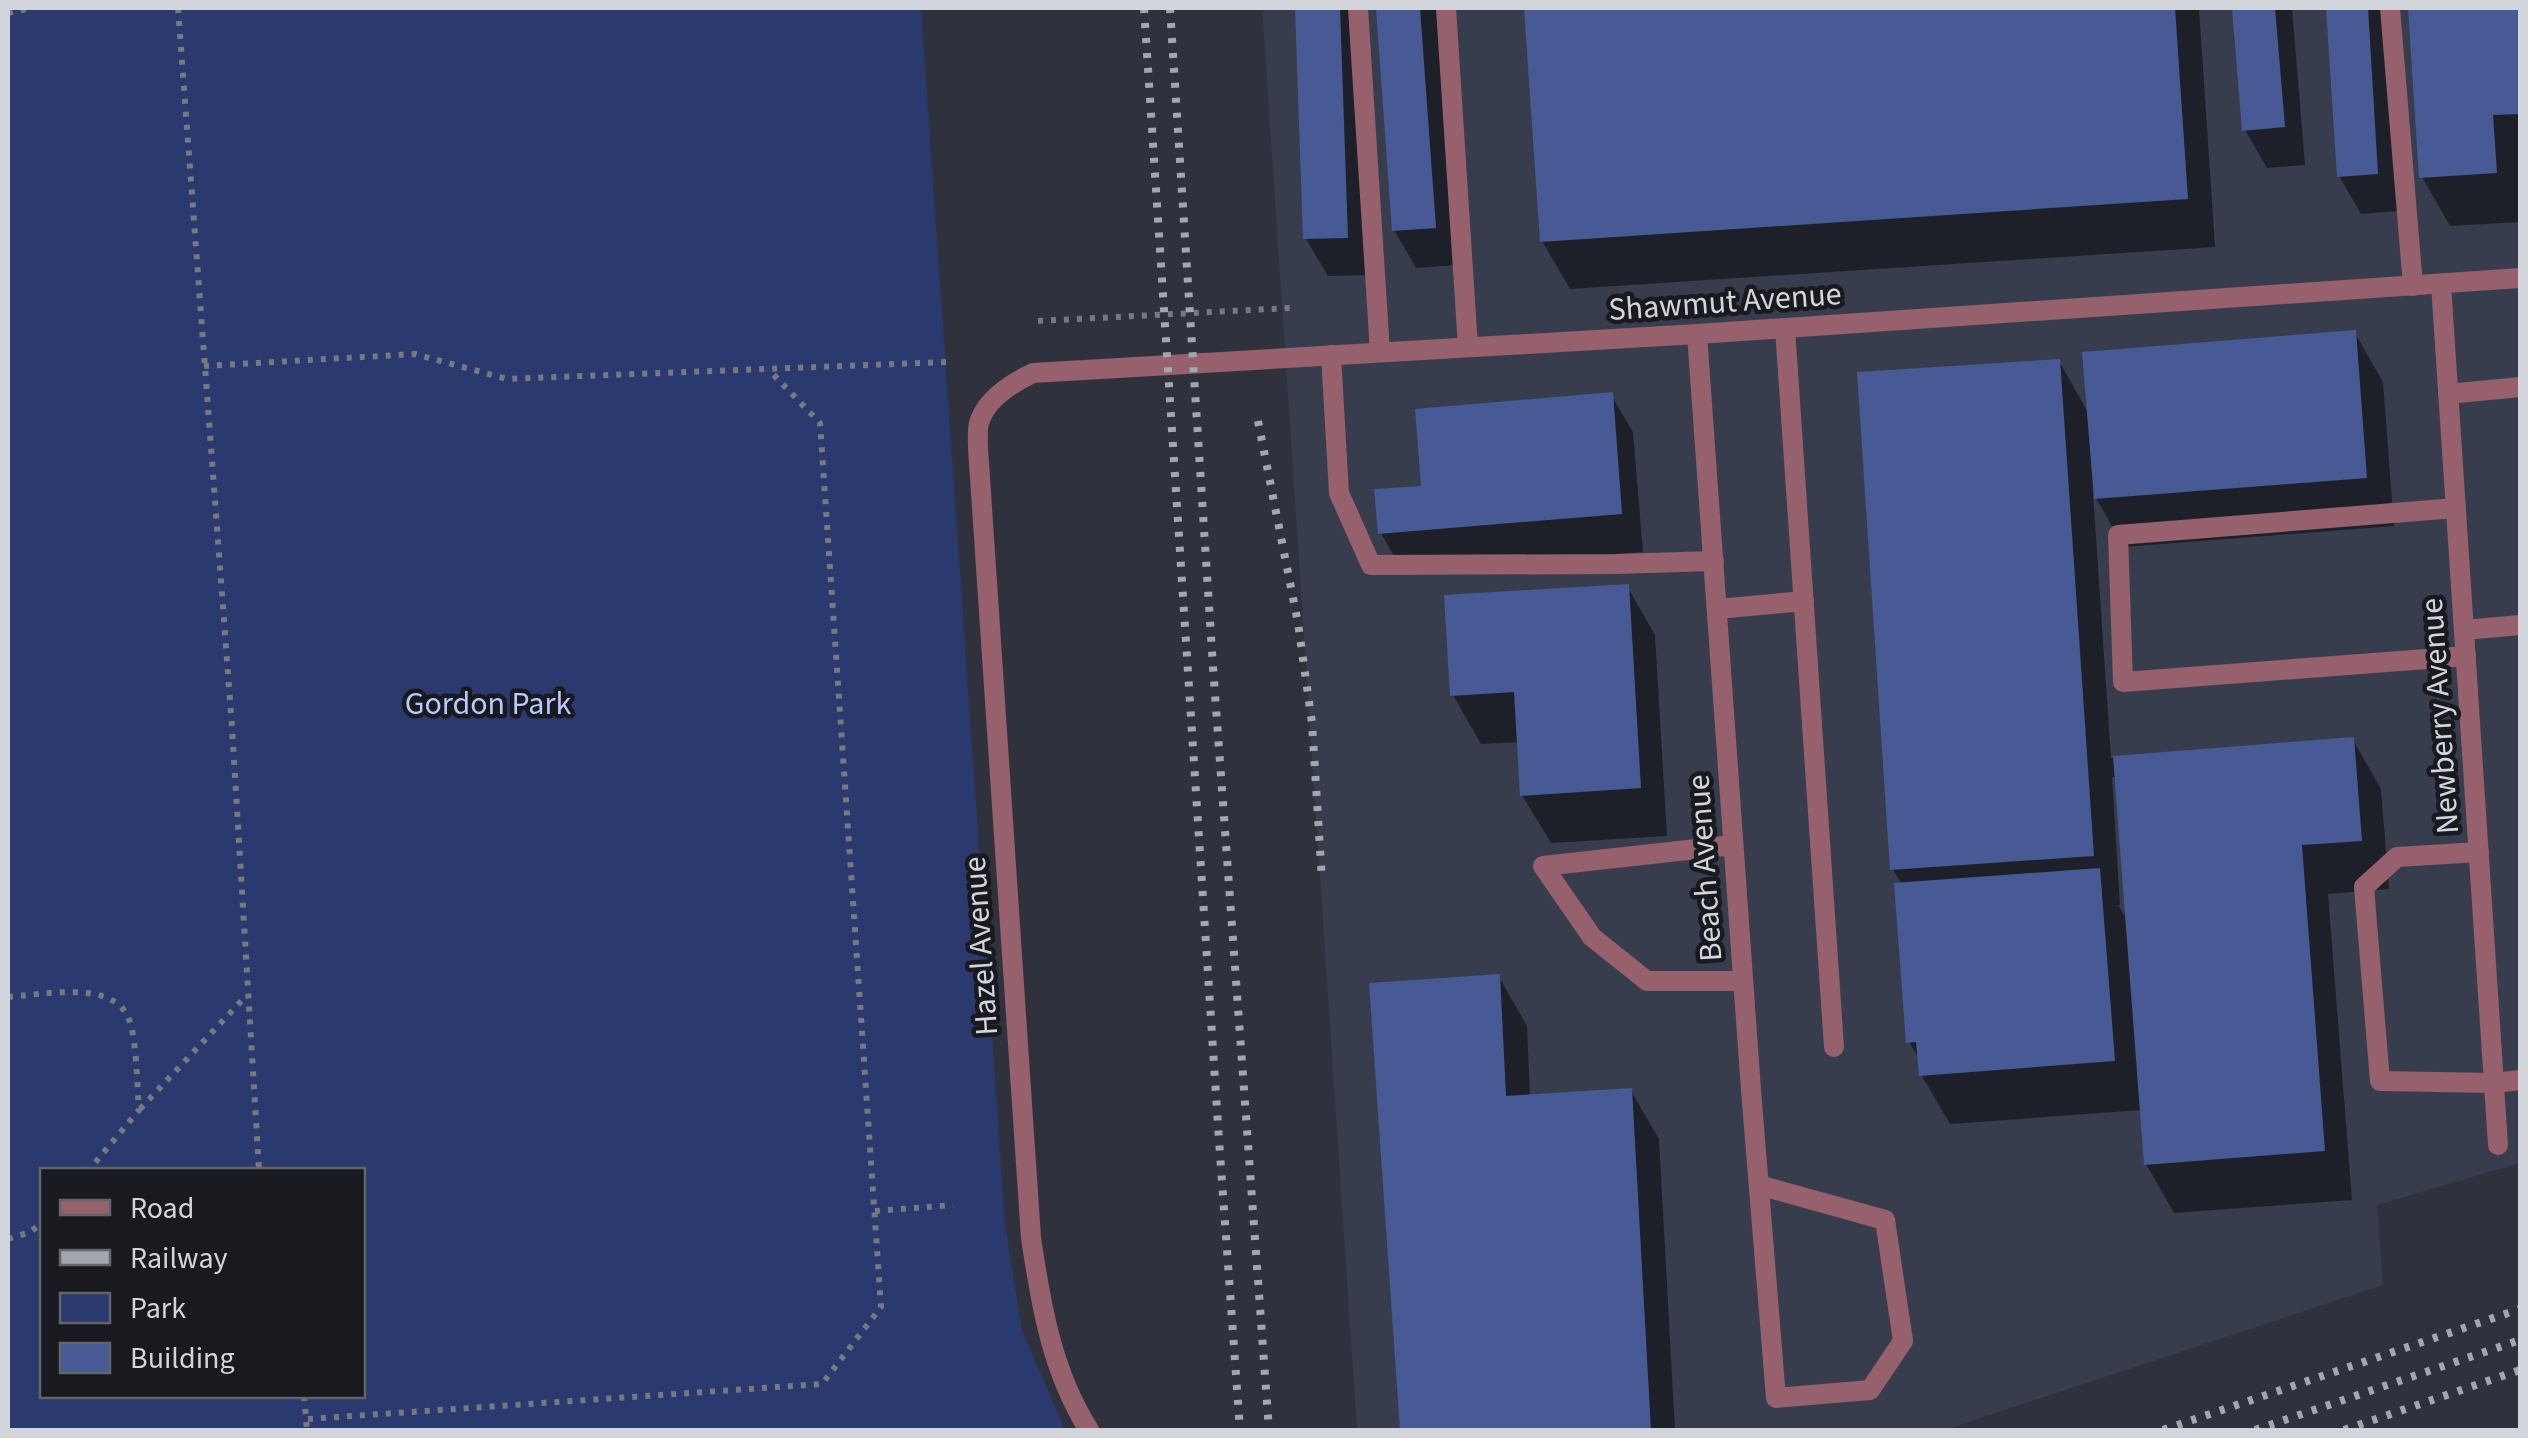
<svg xmlns="http://www.w3.org/2000/svg" width="2528" height="1438" font-family="'Source Sans 3',sans-serif">
  <style>
    .built { fill: #373d4c }
    .green { fill: #2a396e; fill-rule: evenodd }
    .shadow { fill: #0007; fill-rule: evenodd }
    .building { fill: #485a96 }
    .lines { fill: none; stroke-linecap: round; stroke-linejoin: round }
    .path { stroke: #777982; stroke-width: 6; stroke-dasharray: 5 8; stroke-linecap: butt }
    .service { stroke: #96606c; stroke-width: 20 }
    .minor { stroke: #96606c; stroke-width: 20 }
    .rail { stroke: #a4a6ae; stroke-width: 8; stroke-dasharray: 5 10; stroke-linecap: butt }
    .labels { text-anchor: middle; dominant-baseline: central; stroke-width: 9; stroke-linejoin: round; paint-order: stroke }
    .street-label { font-size: 32px; fill: #d3d5dc; stroke: #191a1f }
    .park-label { font-size: 32px; fill: #b7caff; stroke: #191a1f }
  </style>
  <rect width="100%" height="100%" fill="#2f323c"/>
  <path class="built" d="M1262 8H2520V1163L2377 1205 2383 1285 1944 1430H1357Z"/>
  <path class="green" d="M8 8H921L1005 1224 1022 1331 1065 1430H8ZM42 1170H362V1396H42Z"/>
  <g class="shadow">
    <path d="M1297 8H1359L1369 275 1328 276 1306 239Z"/>
    <path d="M1378 8H1437L1456 265 1416 268 1394 230Z"/>
    <path d="M1527 8H2199L2215 247 1570 289 1542 241Z"/>
    <path d="M2235 8H2292L2305 165 2267 168 2245 130Z"/>
    <path d="M2328 8H2386L2399 211 2361 214 2339 176Z"/>
    <path d="M2410 8H2520V222L2450 226 2422 177Z"/>
    <path d="M2355 333 2383 382 2394 526 2124 547 2093 493 2111 758 2353 740 2381 789 2389 889 2328 894 2352 1200 2174 1213 2146 1164 2142 1110 1950 1124 1922 1076 1921 1062 1909 1042 1902 885 1893 869 2059 361 2089 414ZM2112 777H2117L2128 921 2118 905H2120Z"/>
    <path d="M1611 395 1633 432 1643 552 1402 571 1381 533 1424 488Z"/>
    <path d="M1627 586 1655 635 1667 836 1551 843 1522 795 1519 742 1481 744 1453 695Z"/>
    <path d="M1499 977 1527 1026 1530 1097 1631 1091 1659 1139 1675 1430H1403L1372 986Z"/>
  </g>
  <g class="building">
    <path d="M1295 8H1340L1348 238 1303 239Z"/>
    <path d="M1376 8H1420L1436 228 1392 231Z"/>
    <path d="M1524 8H2175L2188 199 1540 242Z"/>
    <path d="M2232 8H2275L2285 127 2242 131Z"/>
    <path d="M2326 8H2368L2378 174 2337 177Z"/>
    <path d="M2408 8H2520V114L2493 115 2497 173 2419 178Z"/>
    <path d="M2356 330 2367 478 2094 499 2082 352Z"/>
    <path d="M2060 359 2094 856 1890 870 1857 372Z"/>
    <path d="M1613 392 1622 514 1378 534 1374 489 1421 486 1415 409Z"/>
    <path d="M1629 584 1641 788 1520 796 1514 692 1450 696 1444 595Z"/>
    <path d="M2354 737 2362 841 2302 845 2325 1151 2144 1165 2113 756Z"/>
    <path d="M2100 868 2115 1061 1919 1076 1916 1042 1906 1043 1894 883Z"/>
    <path d="M1500 974 1506 1096 1632 1088 1651 1430H1400L1369 983Z"/>
  </g>
  <g class="lines">
    <g class="path">
      <path d="M178 8 232 727 259 1170"/>
      <path d="M8 13 31 8"/>
      <path d="M1038 321 1290 308"/>
      <path d="M204 366 415 354 507 379 948 362"/>
      <path d="M8 997C39 995 109 980 127 1015 137 1033 137 1087 139 1110L89 1170"/>
      <path d="M140 1109 246 996"/>
      <path d="M875 1211 953 1205"/>
      <path d="M8 1239 30 1232 42 1223"/>
      <path d="M304 1396 307 1430"/>
      <path d="M308 1419 822 1384 881 1307 820 423 768 369"/>
    </g>
    <g class="service">
      <path d="M1358 8 1380 352"/>
      <path d="M1446 8 1468 347"/>
      <path d="M2390 8 2413 286"/>
      <path d="M1785 328 1834 1047"/>
      <path d="M1331 355 1339 493 1371 565 1616 564 1714 561"/>
      <path d="M2448 394 2520 387"/>
      <path d="M2456 508 2118 535 2123 682 2466 656"/>
      <path d="M1717 609 1804 601"/>
      <path d="M2464 630 2520 625"/>
      <path d="M1733 845 1543 866 1592 937 1647 981H1743"/>
      <path d="M2479 852 2397 857 2364 887 2380 1081 2494 1083 2520 1080"/>
      <path d="M1751 1090 1776 1398 1870 1390 1903 1341 1885 1220 1759 1185"/>
    </g>
    <g class="minor">
      <path d="M2441 284 2498 1145"/>
      <path d="M1697 334 1751 1090"/>
      <path d="M1089 1430C1052 1372 1041 1305 1031 1238L978 448C978 441 977 430 979 423 986 399 1012 383 1033 373L1697 334 2520 278"/>
    </g>
    <g class="rail">
      <path d="M1144 8 1219 1140 1240 1430"/>
      <path d="M1170 8 1213 667 1269 1430"/>
      <path d="M1258 421 1298 623 1312 723 1322 880"/>
      <path d="M2163 1430 2520 1309"/>
      <path d="M2255 1430 2520 1340"/>
      <path d="M2344 1430 2520 1370"/>
    </g>
  </g>
  <g class="labels">
    <g class="street-label">
      <text transform="translate(1725 302) rotate(-4)">Shawmut Avenue</text>
      <text transform="translate(2440 716) rotate(-94)">Newberry Avenue</text>
      <text transform="translate(1705 868) rotate(-94)">Beach Avenue</text>
      <text transform="translate(981 946) rotate(-94)">Hazel Avenue</text>
    </g>
    <g class="park-label">
      <text x="488" y="704">Gordon Park</text>
    </g>
  </g>
  <rect width="2528" height="1438" fill="none" stroke="#d3d5dc" stroke-width="20"/>
  <rect x="40" y="1168" width="325" height="230" fill="#191a1f" stroke="#63656b" stroke-width="2.5"/>
  <rect x="60" y="1200" width="50" height="15" fill="#96606c" stroke="#63656b" stroke-width="2.5"/>
  <text x="130" y="1218" font-size="30" fill="#d3d5dc">Road</text>
  <rect x="60" y="1250" width="50" height="15" fill="#a4a6ae" stroke="#63656b" stroke-width="2.5"/>
  <text x="130" y="1268" font-size="30" fill="#d3d5dc">Railway</text>
  <rect x="60" y="1293" width="50" height="30" fill="#2a396e" stroke="#63656b" stroke-width="2.5"/>
  <text x="130" y="1318" font-size="30" fill="#d3d5dc">Park</text>
  <rect x="60" y="1343" width="50" height="30" fill="#485a96" stroke="#63656b" stroke-width="2.5"/>
  <text x="130" y="1368" font-size="30" fill="#d3d5dc">Building</text>
</svg>
